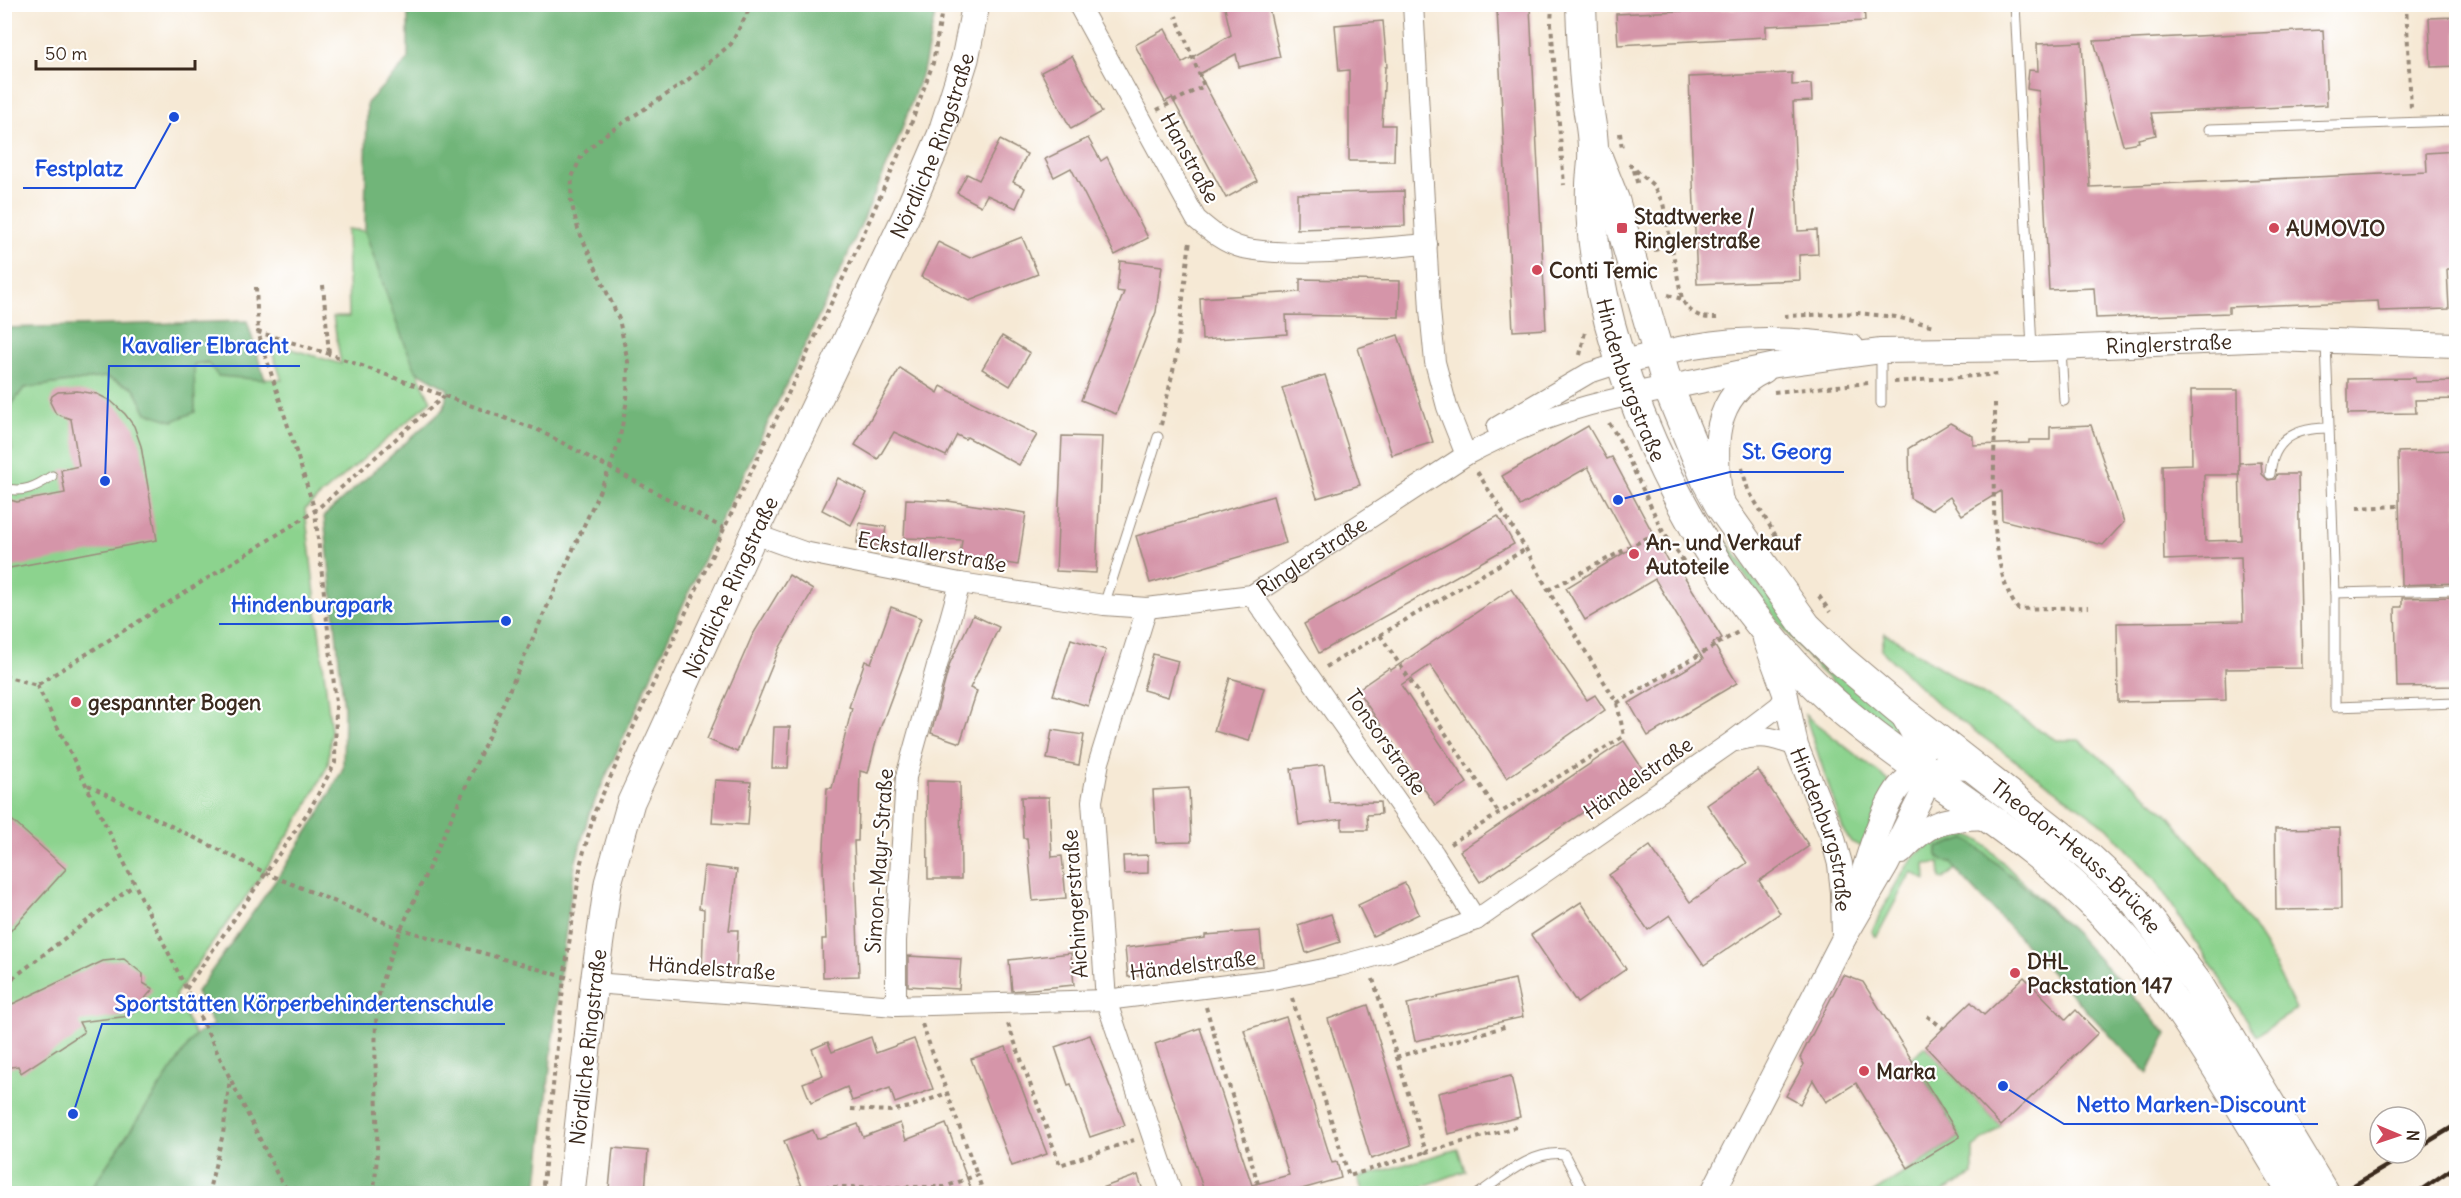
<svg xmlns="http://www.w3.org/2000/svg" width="2461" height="1198" font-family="Delius,sans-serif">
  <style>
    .green { fill: #8cd38e; stroke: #647e56; stroke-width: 1.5 }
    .forest { fill: #71b579; stroke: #56704c; stroke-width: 1.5 }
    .building { fill: #d595a9 }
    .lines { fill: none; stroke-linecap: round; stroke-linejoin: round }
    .service-casing { stroke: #988a7a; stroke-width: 11 }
    .minor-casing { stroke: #988a7a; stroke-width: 22 }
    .tertiary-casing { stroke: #988a7a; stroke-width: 26 }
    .secondary-casing { stroke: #988a7a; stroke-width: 29 }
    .primary-casing { stroke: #988a7a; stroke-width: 32 }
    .path { stroke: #988a7a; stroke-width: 4; stroke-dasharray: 4.5 4.5; stroke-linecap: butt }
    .service { stroke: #fff; stroke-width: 9 }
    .minor { stroke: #fff; stroke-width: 20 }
    .tertiary { stroke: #fff; stroke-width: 24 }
    .secondary { stroke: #fff; stroke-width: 27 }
    .primary { stroke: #fff; stroke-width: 30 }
    .rail { stroke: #3b2a1e; stroke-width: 4.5 }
    .poi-dot { fill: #d1495b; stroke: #fff; stroke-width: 2 }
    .labels { text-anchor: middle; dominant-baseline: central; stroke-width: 4.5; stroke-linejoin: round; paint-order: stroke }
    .street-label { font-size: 21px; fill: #3b2a1e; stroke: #fff }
    .poi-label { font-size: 21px; font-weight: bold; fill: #3b2a1e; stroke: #fff; text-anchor: start }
    .leader { fill: none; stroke: #1d4ed8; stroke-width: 2 }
    .callout-dot { fill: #1d4ed8; stroke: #fff; stroke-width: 2 }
    .callout-label { font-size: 22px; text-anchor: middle; font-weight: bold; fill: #1d4ed8; stroke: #fff; stroke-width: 4.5; stroke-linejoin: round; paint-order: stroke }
  </style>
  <rect width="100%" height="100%" fill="#fff"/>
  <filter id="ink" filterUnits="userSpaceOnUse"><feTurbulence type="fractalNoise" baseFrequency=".0167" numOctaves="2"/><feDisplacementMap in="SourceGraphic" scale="12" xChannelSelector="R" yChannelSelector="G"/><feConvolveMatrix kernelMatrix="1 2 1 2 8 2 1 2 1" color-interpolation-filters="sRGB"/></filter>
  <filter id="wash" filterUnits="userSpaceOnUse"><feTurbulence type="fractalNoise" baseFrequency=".008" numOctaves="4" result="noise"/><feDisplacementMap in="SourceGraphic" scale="24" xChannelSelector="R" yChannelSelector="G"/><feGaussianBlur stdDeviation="1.35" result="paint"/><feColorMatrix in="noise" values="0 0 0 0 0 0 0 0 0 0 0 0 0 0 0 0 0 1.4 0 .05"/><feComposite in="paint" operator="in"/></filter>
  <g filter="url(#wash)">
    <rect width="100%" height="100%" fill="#f6e9d5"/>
    <g class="green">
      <path d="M347 229 365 231C385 289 403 346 431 401L305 509 331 731 328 765 304 811 261 876 175 995 195 1035 88 1193H5L4 460 12 449C2 414 2 417 24 388L105 377 134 388 147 413 195 411 193 364C223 360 250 380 282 380L271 349 285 347 341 364 333 317H349Z"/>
      <path d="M1725 540 1762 589 1896 722 1911 743 1898 741 1817 668 1781 625 1721 543Z"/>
      <path d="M1885 633 2056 740H2079L2167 813 2225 884 2266 948 2296 1010 2257 1035 2156 881 2108 828 1939 705 1881 650Z"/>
      <path d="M1805 715 1889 781 1862 847 1851 842 1844 832Z"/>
      <path d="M1954 834 1969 835 1982 842 2076 934 2021 884 1966 838 1937 848V855L1943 861 1952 862 1955 869 1944 879 1941 878 1940 863 1925 864 1926 880 1911 872 1877 936H1874L1872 931C1891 895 1909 842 1954 834Z"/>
      <path d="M1925 1046 2001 1126 1973 1148V1175L1940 1193 1871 1194 1960 1137 1912 1058Z"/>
      <path d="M1458 1149 1465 1171 1405 1193H1363L1358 1178Z"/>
    </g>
    <g class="forest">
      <path d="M408 5H937L924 67 897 143 846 259 715 534 589 814 575 865 559 981 537 1193H88L195 1035 213 1025 196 993 278 877 319 814 343 768 344 708 324 516 444 408 448 389 416 371 396 322 365 231 367 103 408 60Z"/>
      <path d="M247 321 265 380 218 376 207 362 194 364 195 412 173 421 147 413 134 388 105 377 24 388 5 414V328Z"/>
      <path d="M1966 838 2021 884 2076 934 2167 1034 2148 1073 2120 1046 1955 869 1952 862 1943 861 1937 855V848Z"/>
    </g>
    <g id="blocks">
      <g class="building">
        <path d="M1224 4H1268L1280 57 1239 67 1236 54 1199 74 1257 181 1226 198 1172 98 1165 102 1135 45 1165 29 1182 63 1231 35Z"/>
        <path d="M1765 4H1864L1865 21 1766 26V37L1618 45 1616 14 1765 7Z"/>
        <path d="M1530 7 1546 329 1513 331 1497 9Z"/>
        <path d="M2457 17V66L2431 67 2429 18Z"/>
        <path d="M1383 21 1387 67H1385L1382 125H1395L1394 161H1349V70L1339 71 1335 25Z"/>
        <path d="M2323 30 2327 105 2151 113 2156 135 2138 139 2139 142 2123 145 2094 41Z"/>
        <path d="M2082 42 2090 187 2427 172 2426 153 2457 151V269H2447L2449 309 2379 311 2378 301 2229 307V313L2096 318 2094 288 2049 290 2039 91 2027 89 2029 70 2038 71 2037 44Z"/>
        <path d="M1072 56 1102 112 1071 129 1041 72Z"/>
        <path d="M1792 73V85L1811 84 1812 101 1793 102 1798 231 1817 230 1818 254 1799 255 1800 280 1697 284 1689 77Z"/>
        <path d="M1088 138 1101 161 1107 157 1148 238 1115 255 1071 168 1054 177 1045 159Z"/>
        <path d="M1000 140 1027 154 1013 182 1025 188 1016 208 987 195 981 206 957 193 967 174 979 180Z"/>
        <path d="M1404 191 1405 226 1297 229V194Z"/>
        <path d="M1022 237 1038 274 969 301 921 277 938 242 970 258Z"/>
        <path d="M1120 261 1162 266 1156 312 1116 414 1081 400 1124 292 1117 291Z"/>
        <path d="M1300 279 1400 281 1399 317 1286 315 1287 334 1202 340 1200 298 1300 292Z"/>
        <path d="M1398 335 1433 442 1392 455 1358 348Z"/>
        <path d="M1002 336 1030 353 1010 386 982 369Z"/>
        <path d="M900 368 938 393 941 386 1037 435 1019 465 967 437 965 439 957 435 946 456 894 432 878 459 855 445Z"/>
        <path d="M1325 375 1360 485 1317 498 1282 388Z"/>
        <path d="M2415 378V382L2457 381V399L2415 400 2416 413 2348 414V379Z"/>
        <path d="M2191 390H2238L2239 475H2204L2205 541 2241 540 2239 463 2261 462 2262 474 2268 480 2275 479 2277 474H2298L2302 668 2225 669 2226 700 2118 702 2117 623 2243 621 2241 557 2164 560 2162 465 2192 464Z"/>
        <path d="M77 391 97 394 111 401 125 414 134 426 141 446 157 540 4 569V498L17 502 65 493 61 470 79 466 71 419 56 414 50 402 52 396 58 392Z"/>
        <path d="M1950 423 1973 436V445L2029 443V440H2050V427L2091 425 2124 522 2103 545 2002 520 2001 491 1962 515 1950 497 1931 510 1910 498 1909 448Z"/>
        <path d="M1588 426 1607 459 1612 457 1672 569 1678 566 1722 638 1713 643 1737 683 1648 736 1629 703 1703 659 1655 579 1585 620 1566 588 1632 548 1588 467 1520 506 1502 476Z"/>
        <path d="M1062 436 1102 437 1096 573 1056 571Z"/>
        <path d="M2457 450V583L2401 585 2398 452Z"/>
        <path d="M838 478 867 493 851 525 822 510Z"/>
        <path d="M1273 496 1286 543 1150 583 1136 536Z"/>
        <path d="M906 499 948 501 1026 513 1018 565 960 556 962 540 904 538Z"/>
        <path d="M1498 516 1514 544 1319 653 1304 624Z"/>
        <path d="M859 523 886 527 883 546 857 543Z"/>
        <path d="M789 575 813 590 779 649 737 752 707 739 752 636Z"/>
        <path d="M1511 589 1587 700 1595 695 1605 710 1507 778 1430 665 1401 685 1467 783 1435 805 1357 690 1389 668 1391 670Z"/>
        <path d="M2457 597V686L2397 687 2395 607H2402V598Z"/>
        <path d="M891 607 921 618 878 734 868 773 860 771 858 841H854L859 976 823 977 822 939H826L823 868 827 788H832L852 708 849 707 865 661 871 663Z"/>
        <path d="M973 615 999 627 970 688 977 691 960 743 931 733 950 663Z"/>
        <path d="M1071 639 1106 650 1088 706 1053 695Z"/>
        <path d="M1153 654 1178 661 1168 697 1143 690Z"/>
        <path d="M1230 678 1264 688 1249 741 1214 731Z"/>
        <path d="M774 727H790L788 768H772Z"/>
        <path d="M1052 730 1084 735 1079 765 1047 759Z"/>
        <path d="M1624 741 1644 771 1480 882 1460 851Z"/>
        <path d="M1324 765 1330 803 1380 802 1381 814 1367 815 1368 830H1342V819L1299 825 1291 769Z"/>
        <path d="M1758 770 1809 846 1759 881 1780 913 1704 965 1670 915 1648 930 1609 875 1650 846 1690 902 1747 863 1707 805Z"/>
        <path d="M715 780 751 782 748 825 712 823Z"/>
        <path d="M927 781 960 782 961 879H928Z"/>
        <path d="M1189 788 1191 842 1156 843 1153 790Z"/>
        <path d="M1021 797H1049L1052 857 1062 856 1066 898 1033 901 1027 838H1023Z"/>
        <path d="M4 813 66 869 4 938Z"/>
        <path d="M2340 828 2341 909 2276 910 2275 829Z"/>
        <path d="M1148 855V873L1124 874 1123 856Z"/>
        <path d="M704 866 737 870 729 930H738L736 973 702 972 704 909 699 908Z"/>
        <path d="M1405 883 1419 914 1373 936 1358 905Z"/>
        <path d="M1581 902 1626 969 1577 1003 1531 935Z"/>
        <path d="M1331 914 1340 942 1306 953 1298 925Z"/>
        <path d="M1260 931 1263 966 1208 971V969L1128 977 1125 948 1205 938V935Z"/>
        <path d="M1071 953 1074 985 1012 991 1009 960Z"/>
        <path d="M908 956 961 959 959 989 908 986Z"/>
        <path d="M124 959 143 974V983L153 989 130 1016 79 1022 84 1032 21 1073 18 1066 4 1068V1008L103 961Z"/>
        <path d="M1843 975 1863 982 1960 1137 1908 1168 1856 1083 1826 1102 1813 1080 1800 1104 1786 1096 1804 1064 1800 1058Z"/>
        <path d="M2024 977 2066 1020 2076 1010 2098 1033 2001 1126 1925 1046 1971 1002 1984 1015Z"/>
        <path d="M1515 979 1523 1017 1415 1041 1407 1004Z"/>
        <path d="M1368 1005 1411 1145 1371 1159 1328 1019Z"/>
        <path d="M1286 1017 1332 1163 1337 1162 1341 1178 1284 1194H1205L1155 1044 1200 1028 1252 1185 1289 1175 1244 1030Z"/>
        <path d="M1090 1035 1125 1125 1090 1137 1071 1084 1068 1085 1055 1047Z"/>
        <path d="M871 1037 876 1053 914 1039 933 1089 895 1103 890 1088 852 1101 847 1087 811 1103 803 1083 823 1075 812 1049 828 1042 832 1052Z"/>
        <path d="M1006 1047 1047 1154 1012 1166 971 1059Z"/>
        <path d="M1511 1076 1520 1117 1448 1134 1438 1093Z"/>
        <path d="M900 1123 906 1140 946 1124 973 1194H805L784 1141 813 1130 817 1139 858 1124 863 1137Z"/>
        <path d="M613 1148 648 1151 645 1192 609 1189Z"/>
        <path d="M1138 1175 1144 1194H1094L1093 1191Z"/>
      </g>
    </g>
  </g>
  <g filter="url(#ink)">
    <use href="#blocks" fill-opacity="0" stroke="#988a7a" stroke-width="1.5"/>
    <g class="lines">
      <defs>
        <g id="service">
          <path d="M2015 4 2032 349"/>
          <path d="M2209 129 2456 121"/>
          <path d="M2326 342 2335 593V707L2456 703"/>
          <path d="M2061 350 2064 401"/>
          <path d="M1881 403V352"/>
          <path d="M2270 474C2273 439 2296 428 2328 428"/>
          <path d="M4 488C23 494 37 486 52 476"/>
          <path d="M2335 593 2456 590"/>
          <path d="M1104 605 1158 437"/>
          <path d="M1478 1194C1503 1177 1532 1150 1564 1154L1585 1194"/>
        </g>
        <g id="minor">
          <path d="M1078 4 1196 219C1210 231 1224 243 1243 248 1295 259 1373 248 1427 244"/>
          <path d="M1413 4 1430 310 1435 362 1447 407 1466 455"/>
          <path d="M1497 427 1589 373 1623 362"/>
          <path id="s1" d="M754 534 804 552 960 583 1104 605 1147 608 1252 595 1466 455C1521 426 1572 407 1633 395"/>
          <path d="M1252 595 1434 854 1476 920"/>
          <path d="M1147 608 1099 762 1092 801 1106 1000 1172 1194"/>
          <path d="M1736 741C1761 734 1772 737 1796 746"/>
          <path d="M594 983 896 1006 1106 1000 1268 980 1339 966 1390 952 1476 920 1733 741 1779 706 1786 696"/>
          <path d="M896 1006V941L906 777 960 583"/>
        </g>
        <g id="tertiary">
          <path d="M1623 362C1647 356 1671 350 1695 346 1747 337 1800 339 1852 347"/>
          <path id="s2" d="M1633 395 1776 365 1881 351 2032 349 2275 339 2456 345"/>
          <path d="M1720 497C1715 447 1710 397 1764 371"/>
          <path id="s3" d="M1765 639 1786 696 1796 746 1832 835 1840 864 1843 892 1844 938"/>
          <path d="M1901 852C1932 819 1944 819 1988 817"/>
          <path d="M1854 904C1863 875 1882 799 1905 781 1924 766 1955 766 1977 769"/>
          <path d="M1712 1194 1844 938 1886 866 1922 795 1925 780 1921 747 1903 716"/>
        </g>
        <g id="secondary">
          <path id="s4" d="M571 1194 594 983 608 883 631 802 754 534 907 214 941 135 965 59 976 4"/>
        </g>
        <g id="primary">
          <path id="s5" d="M1581 4C1582 34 1583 63 1586 92 1588 111 1593 130 1593 149 1594 162 1591 174 1591 186 1590 212 1593 240 1597 265 1624 420 1715 596 1832 701 1919 778 2026 831 2106 917 2182 999 2235 1099 2294 1194"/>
          <path id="s6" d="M1597 157 1614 200 1668 387 1707 481 1720 505 1806 626 1841 660 1899 709 2088 857 2135 901 2197 983 2324 1194"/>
        </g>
      </defs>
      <use href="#service" class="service-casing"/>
      <use href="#minor" class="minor-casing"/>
      <use href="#tertiary" class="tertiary-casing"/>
      <use href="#secondary" class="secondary-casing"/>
      <use href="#primary" class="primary-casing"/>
      <g class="path">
        <path d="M1552 4 1551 24 1564 185"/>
        <path d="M2406 4 2411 109"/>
        <path d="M1157 110 1204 86 1176 16"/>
        <path d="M1620 133 1622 149"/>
        <path d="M1629 164 1653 185 1663 203 1682 299C1689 313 1700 319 1717 318"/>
        <path d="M1634 170 1638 186"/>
        <path d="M1654 250 1671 246"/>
        <path d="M323 285 329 354"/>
        <path d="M256 287 258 332"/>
        <path d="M1668 295 1682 299"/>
        <path d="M1784 316 1857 313 1896 317 1934 326"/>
        <path d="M1580 355 1585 332"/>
        <path d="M1894 382 2000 374"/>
        <path d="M1774 392 1869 383"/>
        <path d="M1995 403C1996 459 1984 564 2018 609L2088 607"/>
        <path d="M1609 423 1620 441 1662 530 1684 562"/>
        <path d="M1161 425 1176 357 1190 240"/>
        <path d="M1742 468 1748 490 1776 536"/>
        <path d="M2357 508 2399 506"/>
        <path d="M1548 590 1664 529"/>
        <path d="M1819 596 1830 612"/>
        <path d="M1380 635 1526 549"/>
        <path d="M1326 667 1380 635 1498 812"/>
        <path d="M4 676 37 685 315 511 444 396"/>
        <path d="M37 685 278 1176 290 1194"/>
        <path d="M1617 703 1738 632"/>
        <path d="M88 785 268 874 401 929 572 979"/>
        <path d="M1450 844 1624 736 1617 703 1548 590 1526 549 1476 470"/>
        <path d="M1373 979 1426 1152 1516 1127"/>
        <path d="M4 981 13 978 134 885"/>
        <path d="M186 989 310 809 335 763 336 703 315 511 258 332 329 354 538 430 725 529"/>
        <path d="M1292 998 1349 1176 1426 1152"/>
        <path d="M1206 1007 1261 1194"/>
        <path d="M1927 1016 1943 1028"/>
        <path d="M922 1024 977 1175"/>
        <path d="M1008 1024 1060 1165 1134 1140"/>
        <path d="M1396 1057 1508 1026"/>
        <path d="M851 1109 890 1111 910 1107 947 1093"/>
        <path d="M797 1187H945L977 1175 984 1194"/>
        <path d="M208 1194 223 1134 230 1078"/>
        <path d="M373 1194C384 1128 369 1059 379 995 383 972 393 950 401 929L610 468 619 442 627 400 628 362 619 319 578 229 571 201 572 177 582 155 606 134 684 83 731 44 752 4"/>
        <path d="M542 1194 564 978 581 862 595 811 724 529 854 255 906 138 933 63 943 4"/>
      </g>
      <use href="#service" class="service"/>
      <use href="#minor" class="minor"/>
      <use href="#tertiary" class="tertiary"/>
      <use href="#secondary" class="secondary"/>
      <use href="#primary" class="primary"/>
      <g class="rail">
        <path d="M2416 1149 2456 1125"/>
        <path d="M2339 1194 2409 1153"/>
        <path d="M2415 1194 2456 1166"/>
      </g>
    </g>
  </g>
  <g class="poi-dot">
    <rect x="1616" y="222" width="12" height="12" rx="3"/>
    <circle cx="2274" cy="228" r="6"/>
    <circle cx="1537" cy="270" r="6"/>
    <circle cx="1634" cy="554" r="6"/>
    <circle cx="76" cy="702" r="6"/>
    <circle cx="2015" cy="973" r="6"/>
    <circle cx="1864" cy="1071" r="6"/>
  </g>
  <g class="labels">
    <g class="street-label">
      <text stroke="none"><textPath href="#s4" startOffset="1120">Nördliche Ringstraße</textPath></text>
      <text transform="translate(1190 158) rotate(61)">Hanstraße</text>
      <text stroke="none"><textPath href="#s2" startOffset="540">Ringlerstraße</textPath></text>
      <text stroke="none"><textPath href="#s5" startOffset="382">Hindenburgstraße</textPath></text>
      <text transform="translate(932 552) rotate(10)">Eckstallerstraße</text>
      <text stroke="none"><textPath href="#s1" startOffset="578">Ringlerstraße</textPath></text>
      <text stroke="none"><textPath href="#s4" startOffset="634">Nördliche Ringstraße</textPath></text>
      <text transform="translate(1386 742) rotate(55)">Tonsorstraße</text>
      <text transform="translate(1638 778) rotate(-35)">Händelstraße</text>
      <text stroke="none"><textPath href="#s3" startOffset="200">Hindenburgstraße</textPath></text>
      <text stroke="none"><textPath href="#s6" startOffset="874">Theodor-Heuss-Brücke</textPath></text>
      <text transform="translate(879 861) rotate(-86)">Simon-Mayr-Straße</text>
      <text transform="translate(1075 904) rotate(-94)">Aichingerstraße</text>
      <text transform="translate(1193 965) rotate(-7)">Händelstraße</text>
      <text transform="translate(712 968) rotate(4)">Händelstraße</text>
      <text stroke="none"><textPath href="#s4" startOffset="148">Nördliche Ringstraße</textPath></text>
    </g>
    <g class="poi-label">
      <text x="1634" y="216">Stadtwerke /<tspan x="1634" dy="24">Ringlerstraße</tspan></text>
      <text x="2286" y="228">AUMOVIO</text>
      <text x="1549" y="270">Conti Temic</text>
      <text x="1646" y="542">An- und Verkauf<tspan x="1646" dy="24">Autoteile</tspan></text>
      <text x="88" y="702">gespannter Bogen</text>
      <text x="2027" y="961">DHL<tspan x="2027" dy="24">Packstation 147</tspan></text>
      <text x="1876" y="1071">Marka</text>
    </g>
  </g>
  <path class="leader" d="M174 117L135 188H23M105 481L109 366H300M1618 500L1730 472H1844M506 621L405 624H219M73 1114L102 1024H505M2003 1086L2064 1124H2318"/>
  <g class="callout-dot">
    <circle cx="174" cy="117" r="6"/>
    <circle cx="105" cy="481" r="6"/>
    <circle cx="1618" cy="500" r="6"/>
    <circle cx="506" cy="621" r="6"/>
    <circle cx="73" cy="1114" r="6"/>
    <circle cx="2003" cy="1086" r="6"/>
  </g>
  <g class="callout-label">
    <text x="79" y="176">Festplatz</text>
    <text x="205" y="353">Kavalier Elbracht</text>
    <text x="1787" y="459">St. Georg</text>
    <text x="312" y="612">Hindenburgpark</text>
    <text x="304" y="1011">Sportstätten Körperbehindertenschule</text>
    <text x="2191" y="1112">Netto Marken-Discount</text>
  </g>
  <rect width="2461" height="1198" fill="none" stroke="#fff" stroke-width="24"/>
  <g transform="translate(2398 1135) rotate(92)"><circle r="28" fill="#ffffff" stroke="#b1aaa5" stroke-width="1.5"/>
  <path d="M0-4.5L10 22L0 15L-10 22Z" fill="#d1495b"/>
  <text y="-9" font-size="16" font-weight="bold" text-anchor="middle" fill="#3b2a1e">N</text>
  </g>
  <path d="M36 60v9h159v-9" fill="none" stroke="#3b2a1e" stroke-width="3"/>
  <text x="45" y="60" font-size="18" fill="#3b2a1e" stroke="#ffffff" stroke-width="4.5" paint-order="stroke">50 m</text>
</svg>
